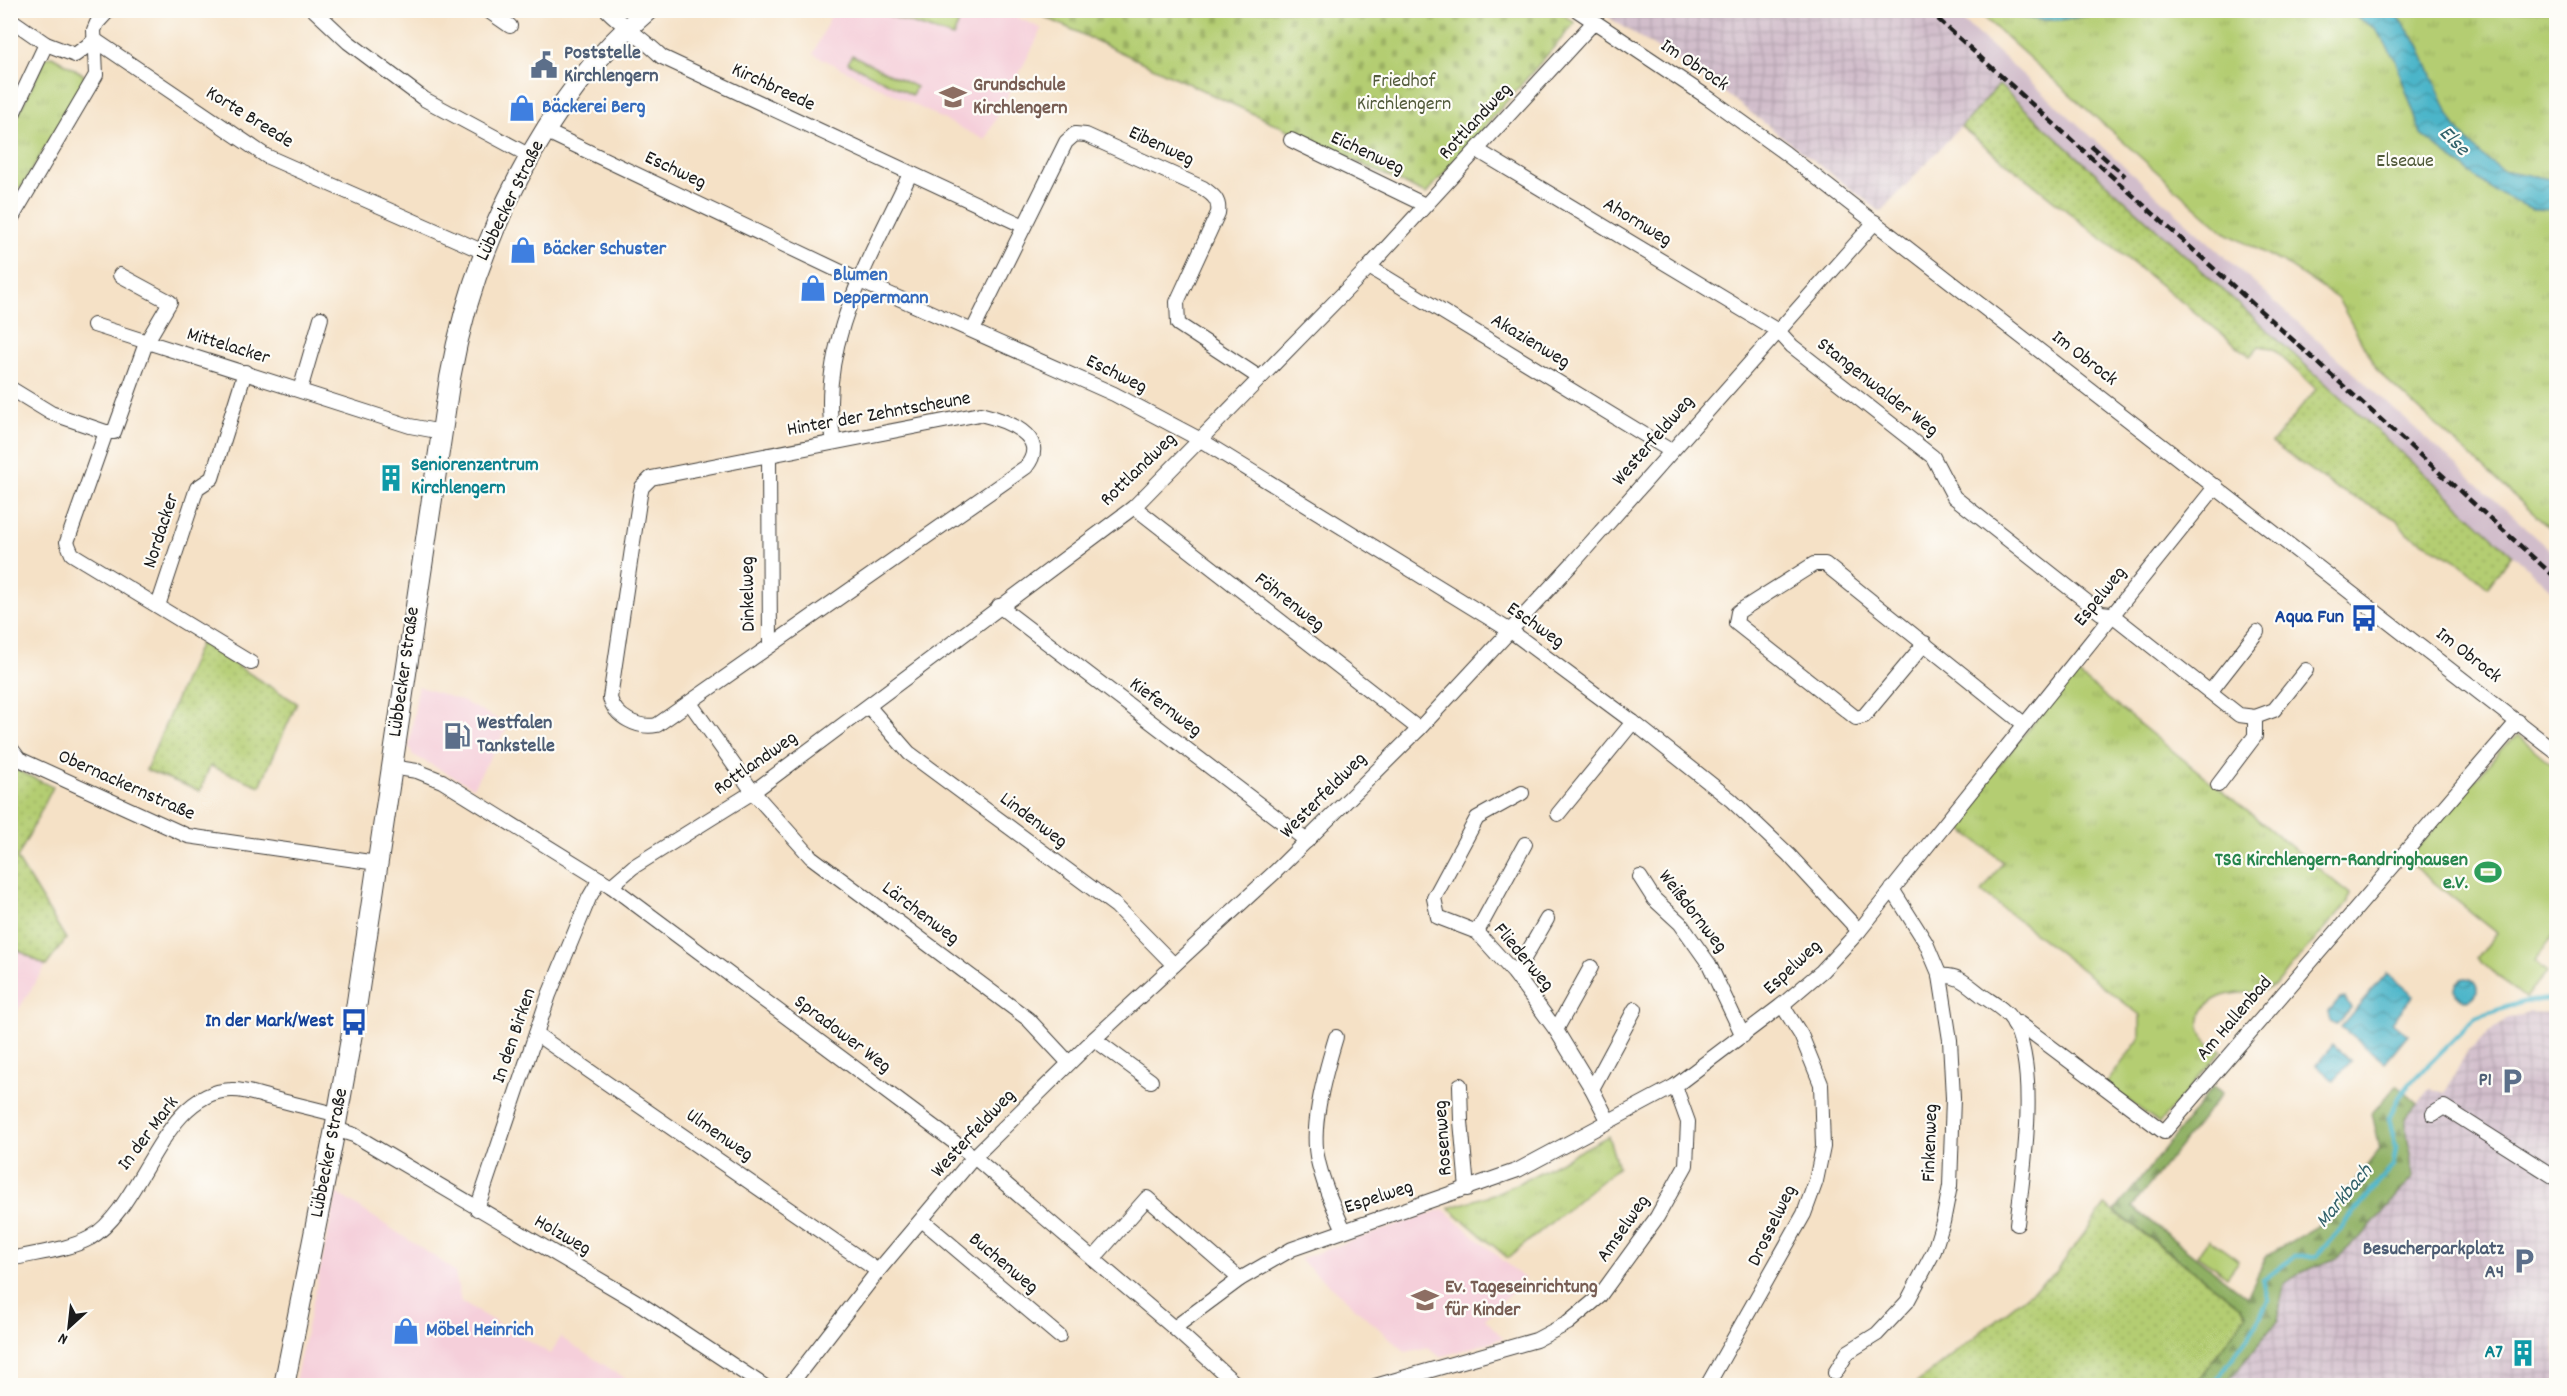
<svg xmlns="http://www.w3.org/2000/svg" width="2567" height="1396" font-family="Dekko,sans-serif">
  <style>
    .built { fill: #f5cfda }
    .industrial { fill: url(#industrial-grid) }
    .railway { fill: #d1bdcb }
    .grass { fill: url(#grass-dots); stroke: #687447; stroke-width: 1.5 }
    .forest { fill: url(#forest-firs); stroke: #566640; stroke-width: 1.5 }
    .cemetery { fill: url(#cemetery-stones); stroke: #687447; stroke-width: 1.5 }
    .park { fill: url(#park-tufts); stroke: #687447; stroke-width: 1.5 }
    .pitch { fill: #b4cd72; stroke: #687447; stroke-width: 1.5 }
    .water { fill: url(#water-waves); stroke: #346872; stroke-width: 1.5 }
    .lines { fill: none; stroke-linecap: round; stroke-linejoin: round }
    .stream { stroke: #4bb5c9; stroke-width: 4.5 }
    .street-casing { stroke: #3d3a36; stroke-width: 16 }
    .secondary-casing { stroke: #3d3a36; stroke-width: 22 }
    .street { stroke: #fff; stroke-width: 14 }
    .secondary { stroke: #fff; stroke-width: 20 }
    .rail { stroke: #1c1c1c; stroke-width: 4.5; stroke-dasharray: 9 4.5; stroke-linecap: butt }
    .labels { text-anchor: middle; dominant-baseline: central; stroke-width: 4.5; stroke-linejoin: round; paint-order: stroke }
    .service-label { font-size: 20px; font-weight: bold; fill: #4e5e75; stroke: #fdfcf7; text-anchor: start }
    .street-label { font-size: 20px; fill: #1c1c1c; stroke: #fdfcf7 }
    .park-label { font-size: 20px; fill: #515a3a; stroke: #fdfcf7 }
    .education-label { font-size: 20px; font-weight: bold; fill: #785e54; stroke: #fdfcf7; text-anchor: start }
    .shop-label { font-size: 20px; font-weight: bold; fill: #366cbe; stroke: #fdfcf7; text-anchor: start }
    .culture-label { font-size: 20px; font-weight: bold; fill: #0d838f; stroke: #fdfcf7; text-anchor: start }
    .transit-label { font-size: 20px; font-weight: bold; fill: #164399; stroke: #fdfcf7; text-anchor: end }
    .leisure-label { font-size: 20px; font-weight: bold; fill: #27864d; stroke: #fdfcf7; text-anchor: end }
    .water-label { font-size: 21px; font-style: italic; fill: #31616a; stroke: #fdfcf7 }
  </style>
  <defs>
    <pattern id="industrial-grid" width="8" height="8" patternUnits="userSpaceOnUse" patternTransform="scale(1.5)"><rect width="8" height="8" fill="#d1bdcb"/><path d="M0 4h8M4 0v8" fill="none" stroke="#b3a2ae"/></pattern>
    <pattern id="grass-dots" width="8" height="8" patternUnits="userSpaceOnUse" patternTransform="scale(1.5)"><rect width="8" height="8" fill="#b4cd72"/><path d="M2 2h.1M6 6h.1" fill="none" stroke="#9aaf62" stroke-width="1.8" stroke-linecap="round"/></pattern>
    <pattern id="forest-firs" width="22" height="20" patternUnits="userSpaceOnUse" patternTransform="scale(1.5)"><rect width="22" height="20" fill="#8fb064"/><path d="M5 1l3.5 6h-7zM16 11l3.5 6h-7z" fill="#748e52"/></pattern>
    <pattern id="cemetery-stones" width="16" height="16" patternUnits="userSpaceOnUse" patternTransform="scale(1.5)"><rect width="16" height="16" fill="#b4cd72"/><path d="M2 7V4a2 2 0 0 1 4 0v3zM10 15v-3a2 2 0 0 1 4 0v3z" fill="#9aaf62"/></pattern>
    <pattern id="park-tufts" width="24" height="20" patternUnits="userSpaceOnUse" patternTransform="scale(1.5)"><rect width="24" height="20" fill="#b4cd72"/><path d="M3 7l-1-3M5 7V3M7 7l1-3M15 17l-1-3M17 17v-4M19 17l1-3" fill="none" stroke="#9aaf62"/></pattern>
    <pattern id="water-waves" width="16" height="10" patternUnits="userSpaceOnUse" patternTransform="scale(1.5)"><rect width="16" height="10" fill="#4bb5c9"/><path d="M0 5q4-4 8 0t8 0" fill="none" stroke="#3e92a2"/></pattern>
  </defs>
  <rect width="100%" height="100%" fill="#fdfcf7"/>
  <filter id="ink" filterUnits="userSpaceOnUse"><feTurbulence type="fractalNoise" baseFrequency=".0167" numOctaves="2"/><feDisplacementMap in="SourceGraphic" scale="12" xChannelSelector="R" yChannelSelector="G"/><feConvolveMatrix kernelMatrix="1 2 1 2 8 2 1 2 1" color-interpolation-filters="sRGB"/></filter>
  <filter id="wash" filterUnits="userSpaceOnUse"><feTurbulence type="fractalNoise" baseFrequency=".008" numOctaves="4" result="noise"/><feDisplacementMap in="SourceGraphic" scale="24" xChannelSelector="R" yChannelSelector="G"/><feGaussianBlur stdDeviation="1.35" result="paint"/><feColorMatrix in="noise" values="0 0 0 0 0 0 0 0 0 0 0 0 0 0 0 0 0 1.4 0 .05"/><feComposite in="paint" operator="in"/></filter>
  <g filter="url(#wash)">
    <rect width="100%" height="100%" fill="#f5e1c6"/>
    <g class="built">
      <path d="M833 11H1004L1042 29 985 140 813 54Z"/>
      <path d="M418 686 462 701 509 725 473 787 413 755 409 747Z"/>
      <path d="M11 946 46 966 11 1021Z"/>
      <path d="M337 1193 447 1265 455 1273 461 1302 551 1354 560 1337 636 1385 294 1386Z"/>
      <path d="M1443 1209 1525 1279 1485 1319 1503 1338 1440 1357 1428 1347 1406 1352 1299 1259Z"/>
    </g>
    <g class="industrial">
      <path d="M1599 11H1917L1999 85 1881 212 1717 87Z"/>
      <path d="M2529 1012 2556 1013V1385L2225 1386 2278 1320 2284 1284 2302 1272 2337 1258 2365 1233 2413 1177 2405 1118 2429 1089 2445 1093 2467 1051 2506 1019Z"/>
    </g>
    <path class="railway" d="M1917 11H1952L2556 555V594Z"/>
    <g class="grass">
      <path d="M1999 85 2512 554 2488 587 2456 560 2407 533 2396 519 2336 488 2272 443 2316 389 2272 348 2259 346 2250 356 1961 127Z"/>
      <path d="M200 643 297 703 260 786 210 766 200 791 146 770Z"/>
      <path d="M10 767 53 787 17 859 66 939 46 966 11 946Z"/>
      <path d="M2105 1205 2240 1306 2246 1315 2195 1385 1913 1386 2056 1272Z"/>
    </g>
    <path class="forest" d="M2397 1085 2417 1103 2405 1118 2413 1177 2365 1233 2337 1258 2302 1272 2284 1284 2278 1320 2225 1385H2195L2246 1314 2240 1306 2115 1211 2214 1086 2222 1093 2132 1207 2247 1297 2267 1255 2321 1224 2380 1149 2372 1113Z"/>
    <path class="cemetery" d="M1558 11 1575 23 1426 194 1032 11Z"/>
    <g class="park">
      <path d="M875 11H959V22L953 37Z"/>
      <path d="M1977 11H2556V534L2378 372 2338 299 2289 266 2224 232Z"/>
      <path d="M52 56 83 74 85 80 22 187 16 189 11 186V130L46 57Z"/>
      <path d="M2075 672 2350 894 2348 902C2330 923 2311 944 2293 965 2287 971 2281 982 2274 986 2258 996 2236 990 2220 997 2192 1009 2193 1040 2222 1051L2159 1123 2106 1084 2140 1038V1015L1982 892 2003 862 1953 822Z"/>
      <path d="M1608 1136 1618 1167 1508 1258 1449 1208 1496 1193 1527 1179Z"/>
    </g>
    <g class="pitch">
      <path d="M852 55 916 87 912 95 848 63Z"/>
      <path d="M2518 736 2556 768V932L2534 961 2547 972 2525 998 2477 959 2497 933 2407 861 2502 748Z"/>
      <path d="M2209 1239 2239 1261 2227 1277 2197 1255Z"/>
    </g>
    <g class="water">
      <path d="M1998 11H2112C2070 20 2039 26 1998 11Z"/>
      <path d="M2346 11H2393L2419 45 2446 109 2456 127 2483 157 2502 170 2556 180V210L2532 209 2492 190 2421 134 2395 59 2375 28Z"/>
      <path d="M2387 973 2414 995 2392 1022 2408 1035 2385 1063 2341 1027Z"/>
      <circle cx="2466" cy="989" r="11"/>
      <path d="M2345 998 2351 1008 2337 1024 2330 1021 2328 1013 2340 999Z"/>
      <path d="M2333 1045 2351 1061 2334 1081 2316 1065Z"/>
    </g>
    <g class="lines">
      <path class="stream" d="M2212 1386 2255 1327 2268 1300 2263 1280 2294 1257 2317 1256 2393 1166 2396 1148 2389 1118 2400 1096 2415 1078 2476 1017 2523 1002 2556 998"/>
    </g>
  </g>
  <g filter="url(#ink)">
    <g class="lines">
      <defs>
        <g id="street">
          <path d="M314 10 348 42 424 99 530 156"/>
          <path d="M487 10 510 26"/>
          <path d="M607 10C625 28 645 40 662 57L1024 226"/>
          <path d="M1577 10 1710 99 1785 153 2556 752"/>
          <path d="M10 19 46 44 75 55 95 40 266 156 484 252"/>
          <path d="M10 120 46 44"/>
          <path d="M545 131 860 281 1114 394 1199 439 1512 632 1633 722 1731 800 1789 855 1859 931"/>
          <path d="M1291 140 1425 205"/>
          <path d="M1477 150 1778 331 1792 346 1933 457 1954 497 2101 613 2111 614 2239 715 2255 717"/>
          <path d="M10 221 96 75 94 30 97 23 109 10"/>
          <path d="M1369 267 1671 451"/>
          <path d="M94 325 410 426 442 432"/>
          <path d="M973 330 1066 142 1075 134 1086 135 1203 188C1213 195 1220 200 1218 213L1177 302 1178 324 1260 378"/>
          <path d="M10 388 51 413 106 432H114L146 343 170 302 120 275"/>
          <path d="M300 390 321 318"/>
          <path d="M980 414C1005 420 1051 436 1026 467L657 725C638 729 615 717 610 698L640 495 642 487 651 478Z"/>
          <path d="M106 432 67 542 72 554 251 663"/>
          <path d="M834 441C814 348 872 255 910 174"/>
          <path d="M769 455 770 646"/>
          <path d="M1134 507 1419 729"/>
          <path d="M158 606 197 488 212 478 245 372"/>
          <path d="M999 606 1307 841"/>
          <path d="M1925 643 1864 716 1856 718 1736 623 1738 612 1814 564H1825L2024 724"/>
          <path d="M2210 692 2257 632"/>
          <path d="M690 703 753 792 811 857 1028 1019 1069 1063"/>
          <path d="M869 707 909 753 1116 906 1174 965"/>
          <path d="M10 747 19 759 188 836 377 863"/>
          <path d="M391 767 417 771 442 781 611 886 974 1157 1174 1328 1238 1386"/>
          <path d="M2218 785 2255 736V717L2274 710 2306 670"/>
          <path d="M1522 793 1477 818 1434 898 1438 917 1477 932 1515 974 1556 1030 1592 1089 1608 1120"/>
          <path d="M1558 814 1633 722"/>
          <path d="M1640 877 1654 899 1680 923 1709 964 1743 1036"/>
          <path d="M611 886 633 867 753 792 1134 507 1369 267 1594 22"/>
          <path d="M1477 932 1525 844"/>
          <path d="M1515 974 1547 919"/>
          <path d="M1940 976C1958 974 1967 984 1980 994 1991 1002 2005 1009 2012 1020 2040 1067 2023 1172 2017 1224"/>
          <path d="M2014 1025 2019 1023 2164 1132 2518 721"/>
          <path d="M1556 1030 1591 967"/>
          <path d="M536 1034 878 1271"/>
          <path d="M1336 1037C1326 1070 1311 1122 1317 1156 1322 1182 1333 1206 1344 1230"/>
          <path d="M1094 1039 1151 1081"/>
          <path d="M1460 1085 1461 1121 1467 1189"/>
          <path d="M1592 1089 1635 1009"/>
          <path d="M2433 1114 2444 1107 2556 1178"/>
          <path d="M335 1129 354 1135 639 1303 764 1386"/>
          <path d="M477 1209 549 995 589 898 600 879"/>
          <path d="M923 1221 1059 1336"/>
          <path d="M10 1259C35 1253 68 1250 90 1238 143 1207 162 1092 231 1090 244 1089 259 1095 271 1098 293 1104 316 1109 338 1115"/>
          <path d="M1093 1259 1147 1198 1240 1279"/>
          <path d="M1174 1328 1240 1279 1292 1249 1518 1170 1675 1086 1782 1005 1822 971 1859 931 2216 486"/>
          <path d="M1835 1373 1848 1352 1877 1334 1907 1302 1934 1251 1943 1222 1950 1186 1953 1098 1950 1040 1940 976 1926 943 1892 889"/>
          <path d="M789 1386 878 1271 974 1157 1094 1039 1275 872 1419 729 1572 564 1875 222"/>
          <path d="M1375 1386 1536 1340 1568 1323 1599 1297 1657 1217 1686 1165 1688 1122 1675 1086"/>
          <path d="M1707 1386 1804 1214 1816 1181 1823 1147 1821 1084 1801 1035 1782 1005"/>
        </g>
        <path id="secondary" d="M284 1386 335 1129 354 1022 450 378C473 247 544 97 648 10"/>
      </defs>
      <use href="#street" class="street-casing"/>
      <use href="#secondary" class="secondary-casing"/>
      <use href="#street" class="street"/>
      <use href="#secondary" class="secondary"/>
      <g class="rail">
        <path d="M1928 10 2556 578"/>
        <path d="M2091 146 2125 176"/>
      </g>
    </g>
  </g>
  <defs>
    <symbol id="civic-bare" viewBox="-9 -9 18 18"><path d="M-.6-6.5H3V-4.5H.6V-3L4-1V1h2V6H-6V1h2V-1L-.6-3ZM-1.2 2.5V6h2.4V2.5Z" fill="#5c6f8a" stroke="#fdfcf7" stroke-width="2.5" paint-order="stroke"/></symbol>
    <symbol id="school-bare" viewBox="-9 -9 18 18"><path d="M0-5L7-2L0 1L-7-2ZM-4 1L0 2.5L4 1V4Q0 6-4 4Z" fill="#8d6e63" stroke="#fdfcf7" stroke-width="2.5" paint-order="stroke"/></symbol>
    <symbol id="shop-bare" viewBox="-9 -9 18 18"><path d="M-5-2.5h2.3a2.7 3.5 0 0 1 5.4 0H5L5.5 6h-11ZM-1.5-2.5h3a1.5 2.3 0 0 0-3 0Z" fill="#3f7fe0" stroke="#fdfcf7" stroke-width="2.5" paint-order="stroke"/></symbol>
    <symbol id="building-bare" viewBox="-9 -9 18 18"><path d="M-4-6H4V6H1V3H-1V6H-4ZM-2.5-4.3h1.7v1.8h-1.7ZM.8-4.3h1.7v1.8H.8ZM-2.5-1h1.7V.8h-1.7ZM.8-1h1.7V.8H.8Z" fill="#0f9aa8" stroke="#fdfcf7" stroke-width="2.5" paint-order="stroke"/></symbol>
    <symbol id="bus-bare" viewBox="-9 -9 18 18"><path d="M-5-6H5V4H4V6H2V4H-2V6H-4V4H-5ZM-3.5-4V0h7V-4ZM-3.5 1.2v1.5H-2V1.2ZM2 1.2v1.5H3.5V1.2Z" fill="#1a4fb4" stroke="#fdfcf7" stroke-width="2.5" paint-order="stroke"/></symbol>
    <symbol id="fuel-bare" viewBox="-9 -9 18 18"><path d="M-5.5-6h7V0h2V4h1.3V-2.5L3-4.5l.8-.8L6-3V5H2.5V1h-1V6h-7ZM-4.2-4.7v3.2H.2V-4.7Z" fill="#5c6f8a" stroke="#fdfcf7" stroke-width="2.5" paint-order="stroke"/></symbol>
    <symbol id="stadium-bare" viewBox="-9 -9 18 18"><path d="M0-5a6.5 5 0 1 0 0 10a6.5 5 0 1 0 0-10ZM-3.5-1.8h7v3.6h-7Z" fill="#2e9e5b" stroke="#fdfcf7" stroke-width="2.5" paint-order="stroke"/></symbol>
    <symbol id="parking-bare" viewBox="-9 -9 18 18"><path d="M-3.5-5.5H1a3.5 3.5 0 0 1 0 7H-1V5.5H-3.5ZM-1-3.4V-.6H.8a1.4 1.4 0 0 0 0-2.8Z" fill="#5c6f8a" stroke="#fdfcf7" stroke-width="2.5" paint-order="stroke"/></symbol>
  </defs>
  <g fill-rule="evenodd">
    <use href="#civic-bare" x="525" y="46" width="38" height="38"/>
    <use href="#school-bare" x="934" y="78" width="38" height="38"/>
    <use href="#shop-bare" x="503" y="89" width="38" height="38"/>
    <use href="#shop-bare" x="504" y="231" width="38" height="38"/>
    <use href="#shop-bare" x="794" y="269" width="38" height="38"/>
    <use href="#building-bare" x="372" y="459" width="38" height="38"/>
    <use href="#bus-bare" x="2345" y="599" width="38" height="38"/>
    <use href="#fuel-bare" x="438" y="717" width="38" height="38"/>
    <use href="#stadium-bare" x="2469" y="853" width="38" height="38"/>
    <use href="#bus-bare" x="335" y="1003" width="38" height="38"/>
    <use href="#parking-bare" x="2493" y="1062" width="38" height="38"/>
    <use href="#parking-bare" x="2505" y="1242" width="38" height="38"/>
    <use href="#school-bare" x="1406" y="1281" width="38" height="38"/>
    <use href="#shop-bare" x="387" y="1312" width="38" height="38"/>
    <use href="#building-bare" x="2504" y="1334" width="38" height="38"/>
  </g>
  <g class="labels">
    <g class="service-label">
      <text x="564" y="54">Poststelle<tspan x="564" dy="23">Kirchlengern</tspan></text>
      <text x="477" y="724">Westfalen<tspan x="477" dy="23">Tankstelle</tspan></text>
      <text x="2492" y="1081" text-anchor="end">P1</text>
      <text x="2504" y="1250" text-anchor="end">Besucherparkplatz<tspan x="2504" dy="23">A4</tspan></text>
    </g>
    <g class="street-label">
      <text transform="translate(1694 66) rotate(34)">Im Obrock</text>
      <text transform="translate(773 88) rotate(25)">Kirchbreede</text>
      <text transform="translate(249 118) rotate(32)">Korte Breede</text>
      <text transform="translate(1476 122) rotate(-47)">Rottlandweg</text>
      <text transform="translate(1161 147) rotate(25)">Eibenweg</text>
      <text transform="translate(1367 154) rotate(25)">Eichenweg</text>
      <text transform="translate(675 171) rotate(25)">Eschweg</text>
      <text transform="translate(511 201) rotate(-64)">Lübbecker Straße</text>
      <text transform="translate(1637 223) rotate(31)">Ahornweg</text>
      <text transform="translate(1530 342) rotate(31)">Akazienweg</text>
      <text transform="translate(228 347) rotate(17)">Mittelacker</text>
      <text transform="translate(2084 359) rotate(38)">Im Obrock</text>
      <text transform="translate(1116 375) rotate(26)">Eschweg</text>
      <text transform="translate(1877 388) rotate(38)">Stangenwalder Weg</text>
      <text transform="translate(879 415) rotate(-10)">Hinter der Zehntscheune</text>
      <text transform="translate(1654 441) rotate(-49)">Westerfeldweg</text>
      <text transform="translate(1139 470) rotate(-44)">Rottlandweg</text>
      <text transform="translate(162 531) rotate(-72)">Nordacker</text>
      <text transform="translate(749 594) rotate(-91)">Dinkelweg</text>
      <text transform="translate(2101 597) rotate(-51)">Espelweg</text>
      <text transform="translate(1289 603) rotate(38)">Föhrenweg</text>
      <text transform="translate(1535 626) rotate(35)">Eschweg</text>
      <text transform="translate(2468 656) rotate(38)">Im Obrock</text>
      <text transform="translate(405 672) rotate(-82)">Lübbecker Straße</text>
      <text transform="translate(1165 708) rotate(37)">Kiefernweg</text>
      <text transform="translate(756 764) rotate(-35)">Rottlandweg</text>
      <text transform="translate(126 786) rotate(24)">Obernackernstraße</text>
      <text transform="translate(1324 796) rotate(-45)">Westerfeldweg</text>
      <text transform="translate(1033 821) rotate(37)">Lindenweg</text>
      <text transform="translate(1692 912) rotate(52)">Weißdornweg</text>
      <text transform="translate(920 914) rotate(37)">Lärchenweg</text>
      <text transform="translate(1523 958) rotate(50)">Fliederweg</text>
      <text transform="translate(1793 968) rotate(-43)">Espelweg</text>
      <text transform="translate(2235 1019) rotate(-49)">Am Hallenbad</text>
      <text transform="translate(842 1035) rotate(37)">Spradower Weg</text>
      <text transform="translate(515 1036) rotate(-71)">In den Birken</text>
      <text transform="translate(149 1134) rotate(-53)">In der Mark</text>
      <text transform="translate(974 1134) rotate(-47)">Westerfeldweg</text>
      <text transform="translate(719 1136) rotate(35)">Ulmenweg</text>
      <text transform="translate(1444 1138) rotate(-94)">Rosenweg</text>
      <text transform="translate(1931 1143) rotate(-88)">Finkenweg</text>
      <text transform="translate(330 1153) rotate(-79)">Lübbecker Straße</text>
      <text transform="translate(1379 1198) rotate(-18)">Espelweg</text>
      <text transform="translate(1773 1226) rotate(-64)">Drosselweg</text>
      <text transform="translate(1624 1229) rotate(-55)">Amselweg</text>
      <text transform="translate(562 1236) rotate(30)">Holzweg</text>
      <text transform="translate(1003 1264) rotate(40)">Buchenweg</text>
    </g>
    <g class="park-label">
      <text x="1404" y="82">Friedhof<tspan x="1404" dy="23">Kirchlengern</tspan></text>
      <text x="2405" y="162">Elseaue</text>
    </g>
    <g class="education-label">
      <text x="973" y="86">Grundschule<tspan x="973" dy="23">Kirchlengern</tspan></text>
      <text x="1445" y="1288">Ev. Tageseinrichtung<tspan x="1445" dy="23">für Kinder</tspan></text>
    </g>
    <g class="shop-label">
      <text x="542" y="108">Bäckerei Berg</text>
      <text x="543" y="250">Bäcker Schuster</text>
      <text x="833" y="276">Blumen<tspan x="833" dy="23">Deppermann</tspan></text>
      <text x="426" y="1331">Möbel Heinrich</text>
    </g>
    <g class="culture-label">
      <text x="411" y="466">Seniorenzentrum<tspan x="411" dy="23">Kirchlengern</tspan></text>
      <text x="2503" y="1353" text-anchor="end">A7</text>
    </g>
    <g class="transit-label">
      <text x="2344" y="618">Aqua Fun</text>
      <text x="334" y="1022">In der Mark/West</text>
    </g>
    <g class="leisure-label">
      <text x="2468" y="861">TSG Kirchlengern-Randringhausen<tspan x="2468" dy="23">e.V.</tspan></text>
    </g>
    <g class="water-label">
      <text transform="translate(2453 142) rotate(45)">Else</text>
      <text transform="translate(2345 1197) rotate(-50)">Markbach</text>
    </g>
  </g>
  <rect width="2567" height="1396" fill="none" stroke="#fdfcf7" stroke-width="36"/>
  <g transform="translate(69 1327) rotate(207)" stroke="#fdfcf7" stroke-width="4.5" paint-order="stroke">
  <path d="M0-4.5L10 22L0 15L-10 22Z" fill="#1c1c1c"/>
  <text y="-9" font-size="16" font-weight="bold" text-anchor="middle" fill="#1c1c1c">N</text>
  </g>
</svg>
